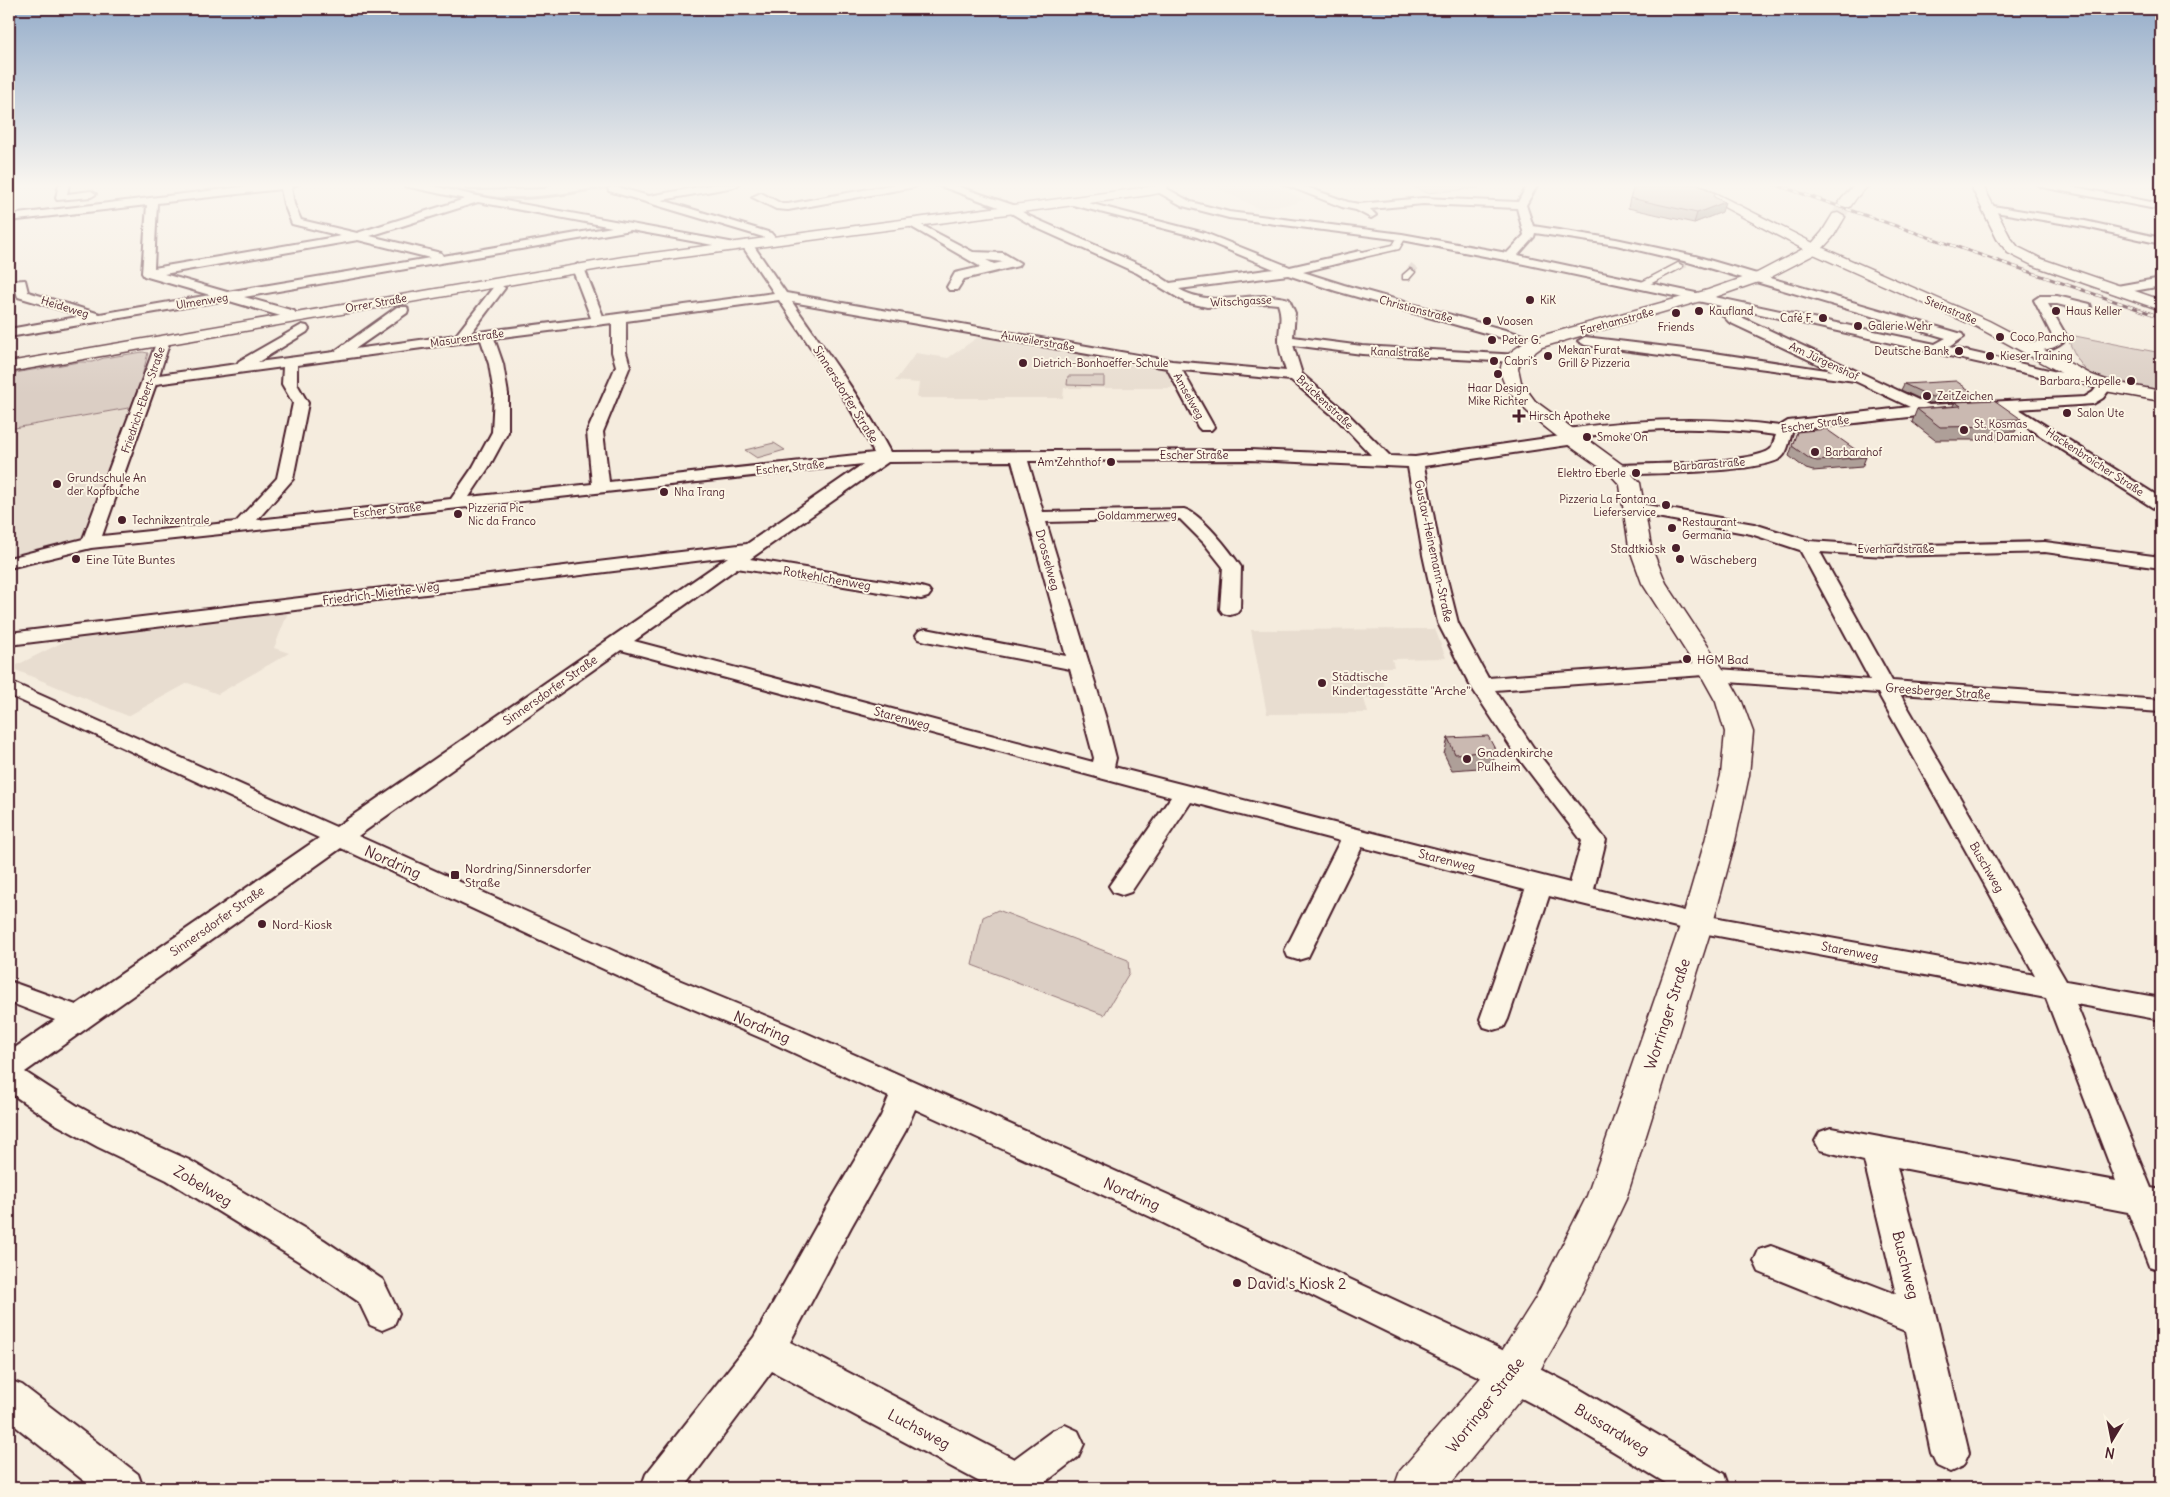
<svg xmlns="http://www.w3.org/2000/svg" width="2170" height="1497" font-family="Delius,sans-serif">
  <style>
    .built { fill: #e8ddd0 }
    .green { fill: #dbcec4; stroke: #927678 }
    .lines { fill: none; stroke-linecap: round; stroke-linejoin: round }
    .stream { stroke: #8c6e70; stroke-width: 3 }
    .pedestrian-tunnel { stroke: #d3c3ba; stroke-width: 9; stroke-dasharray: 9 4.5; stroke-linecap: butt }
    .tertiary-tunnel { stroke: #d3c3ba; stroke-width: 14; stroke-dasharray: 14 7; stroke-linecap: butt }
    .pedestrian-casing { stroke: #4a1f2b; stroke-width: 3 }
    .minor-casing { stroke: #4a1f2b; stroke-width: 4 }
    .tertiary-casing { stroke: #4a1f2b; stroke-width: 3 }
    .secondary-casing { stroke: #4a1f2b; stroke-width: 3 }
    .pedestrian { fill: #fcf5e5; fill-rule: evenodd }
    .minor { fill: #fcf5e5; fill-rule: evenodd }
    .tertiary { fill: #fcf5e5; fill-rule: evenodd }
    .secondary { fill: #fcf5e5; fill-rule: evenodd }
    .rail-casing { stroke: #4a1f2b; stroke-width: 3 }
    .rail { stroke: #fcf5e5; stroke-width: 2; stroke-dasharray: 5.5; stroke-linecap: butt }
    .wall { fill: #ae9f98; stroke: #4a1f2b }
    .shaded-wall { fill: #8d827c; stroke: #4a1f2b }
    .building { fill: #cab9b1; stroke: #4a1f2b }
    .poi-dot { fill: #4a1f2b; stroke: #fcf5e5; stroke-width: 2 }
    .labels { text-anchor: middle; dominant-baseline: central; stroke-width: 4; stroke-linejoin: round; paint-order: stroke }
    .far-poi-label { font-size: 11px; fill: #4a1f2b; stroke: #fcf5e5; text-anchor: start }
    .far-street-label { font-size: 11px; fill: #4a1f2b; stroke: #fcf5e5 }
    .street-label { font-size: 12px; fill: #4a1f2b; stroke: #fcf5e5 }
    .poi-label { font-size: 12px; fill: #4a1f2b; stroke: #fcf5e5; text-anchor: start }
    .near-street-label { font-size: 15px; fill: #4a1f2b; stroke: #fcf5e5 }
    .near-poi-label { font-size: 15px; fill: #4a1f2b; stroke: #fcf5e5; text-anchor: start }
  </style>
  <rect width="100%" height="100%" fill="#f5ecde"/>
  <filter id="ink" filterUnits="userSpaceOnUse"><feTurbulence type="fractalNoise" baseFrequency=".02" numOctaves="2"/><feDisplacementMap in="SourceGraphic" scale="10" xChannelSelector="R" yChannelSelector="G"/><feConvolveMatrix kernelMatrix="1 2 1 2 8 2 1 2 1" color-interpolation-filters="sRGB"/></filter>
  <g filter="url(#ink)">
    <g class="built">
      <path d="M1232 184H1271L1305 200 1296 202 1298 203 1259 209 1214 186Z"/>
      <path d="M981 335 1167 368 1173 386 1171 388H1064L1063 398H917L919 383 895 381 916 353 948 358Z"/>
      <path d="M134 407 83 539 9 557V429Z"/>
      <path d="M289 610 274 648 289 653 218 694 188 683 128 716 11 668 75 636Z"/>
      <path d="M1435 629 1446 658 1392 659 1394 667H1379L1388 699H1364L1368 713 1267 714 1251 630Z"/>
    </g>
    <g class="green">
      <path d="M1408 184H1472L1479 188 1427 193Z"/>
      <path d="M2065 334 2161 353V391C2142 387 2097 384 2084 368 2076 359 2071 345 2065 334Z"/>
      <path d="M143 352 148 353 134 407 9 429V374L79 362H92L104 358Z"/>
      <path d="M1068 376H1104V386L1067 385Z"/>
      <path d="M774 443 785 450 757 458 745 450Z"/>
      <path d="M998 910 1128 960 1129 973 1104 1015 972 965 983 917Z"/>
    </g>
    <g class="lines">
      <path class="stream" d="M432 184C453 188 475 196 496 198 540 201 584 191 627 184"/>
      <g class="pedestrian-tunnel">
        <path d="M1678 266 1686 263"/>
        <path d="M1410 272 1415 266"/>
      </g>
      <path class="tertiary-tunnel" d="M1838 217 1845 204"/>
      <defs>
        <g id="pedestrian">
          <path d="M1402 234 1406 237 1399 249 1360 258 1355 255 1357 253 1393 245 1399 235Z"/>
          <path d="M1678 263 1683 266 1681 268 1644 287 1641 288 1636 285Z"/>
          <path d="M1410 269 1415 272 1409 279H1403V275Z"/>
        </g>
        <g id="minor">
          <path d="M59 184H69L67 194 91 191 96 194 91 197 57 200 56 198Z"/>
          <path d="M267 184H299L291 187 294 204 301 220 357 233 465 199 405 186 404 184H424L477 196 735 243 741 246 735 249 631 230 244 297 294 311 300 318 293 322 284 317 226 300 9 337V329L83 316 18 297 15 288 9 289V281L25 280 28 292 100 314 210 295 144 276 142 273 147 205 9 221V215ZM281 189 284 204 292 224 341 236 154 268 157 203ZM478 202 612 227 443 256 441 253 370 236ZM358 240 430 258 227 292 164 274Z"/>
          <path d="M466 184H549L544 187 470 189 466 188Z"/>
          <path d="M716 184H739L734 187 662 200 771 233 778 241 776 243H768L763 237 609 191 608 189 613 186 649 196Z"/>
          <path d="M896 184H919L914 187 788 210 776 209 752 197 761 193 782 204H788Z"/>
          <path d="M935 184H951L1019 207V210L1029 216 1145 267 1170 283 1274 269 1197 237 1065 203 1064 201 1065 199 1069 198 1205 233 1290 267 1360 251 1364 253 1366 255 1364 257 1303 272 1344 285 1541 340 1543 343 1541 346H1531L1336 291 1288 275 1179 289C1215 310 1251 289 1289 299L1295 313 1293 337 1362 346 1519 355 1521 358 1514 362 1362 354 1293 345 1302 374 1347 413 1390 456 1415 457 1561 436 1559 434 1561 431 1567 429C1638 419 1709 416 1780 426L1788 421 1910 407 1855 381 1585 345 1578 341 1585 337 1701 351 1833 371 1729 322 1717 309 1721 306 1510 261 1402 240 1229 218 1183 206 1156 191V187H1164L1191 202 1229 212 1402 234 1507 253 1524 235 1517 208 1423 204 1370 209 1376 215 1371 218 1356 210 1342 207 1283 184H1298L1348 202 1359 204 1423 198 1518 202 1528 184H1538L1526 205 1533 226 1616 239 1695 256 1962 334 1964 337 1949 347 2057 372 2091 376 2093 379 2091 382 2086 383 2057 380 1729 307 1739 316 1929 405 2085 397 2093 392 2100 383H2110L2112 386 2103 398 2093 404 2019 409 2161 498V510L2155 509 2000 410 1927 415 1793 430C1789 439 1789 451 1781 458 1761 473 1647 473 1617 475L1611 473 1609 470 1611 467 1617 465C1644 464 1754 464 1771 449L1776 435C1711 426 1646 427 1581 437L1583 439 1581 442 1575 444 1424 466 1441 555 1458 623 1488 678 1709 662 1716 664 1719 669 1870 680 1800 550 1751 534 1629 512 1626 508 1629 504 1635 503 1754 524 1809 541 1885 546 2045 542 2161 557V568L2045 552 1885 556 1820 552 1892 681 2161 700V712L1900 694 2066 981 2161 998V1020L2076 1004 2151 1188 2161 1190V1270L2149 1266 2128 1212 1897 1167 1937 1320 1969 1453 1963 1466 1950 1472 1937 1466 1931 1453 1905 1331 1759 1272 1754 1261 1759 1250 1771 1246 1896 1294 1864 1161 1820 1150 1815 1141 1820 1132 1831 1128 2116 1181 2046 998 1697 932 1549 896 1508 1019 1504 1027 1494 1030 1484 1027 1480 1019 1525 890 1362 847 1308 957 1298 960 1288 957 1285 950 1340 841 1191 802 1131 892 1122 895 1113 892 1109 886 1171 797 621 650 358 836 669 976 788 1025 1173 1197 1526 1361 1576 1387 1724 1474 1729 1488H1674L1550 1413 1500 1387 1151 1217 915 1109 906 1130 851 1227 790 1342 1014 1459 1052 1431 1065 1425 1078 1431 1084 1444 1078 1457 1038 1488H991L772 1371 684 1488H641L646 1474 754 1337 827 1207 881 1116 889 1097 768 1041 649 990 341 848 25 1072 76 1105 120 1129 189 1160 324 1240 383 1280 399 1313 394 1325 382 1330 370 1325 359 1302 300 1262 167 1180 98 1147 54 1123 9 1092V1052L55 1020 9 1002V981L76 1005 319 838 9 695V681L336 827 728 557 9 645V633L747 544 863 464 91 548 9 568V558L83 539 158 338H168L170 341 159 375 237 364 239 361 302 325 307 326 309 329 307 332 258 362 334 352 397 307H407L408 310 407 313 355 349 456 335 495 285 499 284 505 288 471 333 591 318 572 268 578 264 584 268 603 316 774 293 741 244 747 241 751 242 786 293 1172 361 1286 371C1283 361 1279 351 1279 340 1279 327 1283 317 1278 304L1267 303 1207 307 1185 302 1137 273 1037 228 1004 209ZM1535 233 1616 245 1688 262 1946 338 1935 344 1518 255 1534 237ZM779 300C812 350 848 399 874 453L609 482 603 432 630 366 626 352V321ZM792 302 1167 368 1198 427 1201 430H1211L1214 427 1182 370 1291 380 1337 419 1371 455 1250 450 890 452C862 399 826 351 792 302ZM612 323V352L616 366 587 432 592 484 469 497 489 467 508 432V394L503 364 494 338ZM481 340 489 364 494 394 492 432 473 467 451 499 257 520 293 479 308 403 297 384V365ZM283 367 282 384 293 403 277 478 236 522 102 536 156 384ZM1250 460 1408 467 1423 555 1438 623 1470 685 1514 752 1582 841 1570 883 1114 767 1116 758 1106 719 1046 522 1180 519 1204 543 1223 567 1220 609 1223 613 1230 615 1237 613 1240 609 1241 567C1231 552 1201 513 1184 509L1043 512 1028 461ZM1012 461 1066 656 926 629 919 631 916 635 919 639 926 641 1070 669 1094 758 1093 762 634 641 737 568 921 599 928 597 931 593 928 589 921 587 750 559 888 462ZM1704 675 1707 679 1714 681 1878 693 2035 975 1697 914 1594 889 1606 840 1533 747 1495 690Z"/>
          <path d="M2037 184H2059L2161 204V210L2042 187Z"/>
          <path d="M1987 205 2085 221 2161 238V244L2085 227 1983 210 1982 208Z"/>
          <path d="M912 220 973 252 1003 253 1020 263 1018 266 964 279 957 290H949L947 287 955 273 981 267 908 225 906 223 908 221ZM986 260 1003 262 994 264Z"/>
          <path d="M2156 279 2161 280V288L2156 287 2117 294 2111 290 2117 286Z"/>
          <path d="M2040 296H2057L2090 304 2091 307 2085 311 2057 304H2048L2067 337C2058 350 2037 353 2022 349L2020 346 2022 343 2046 341 2053 337 2034 300Z"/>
          <path d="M9 1380 22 1385 138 1474 143 1488H93L9 1421Z"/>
        </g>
        <g id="tertiary">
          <path d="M1154 184H1166L1168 187 1164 192 1149 195 623 265 9 372V362L623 257 1149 187 1155 186Z"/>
          <path d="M1856 184H1870L1857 197 1850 207H1840L1838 204C1844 196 1849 190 1856 184Z"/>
          <path d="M1970 184H1982L2010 237 2018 247 2042 259 2161 300V310L2032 265 2008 253 1997 239Z"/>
          <path d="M1838 213 1845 217 1833 237 1823 248 1989 321 2092 375 2109 381 2161 391V401L2105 391 2080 383 1977 327 1809 252 1807 249 1822 232 1833 214Z"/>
        </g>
        <path id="secondary" d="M1681 184H1697L1819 246 1821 249 1819 252 1767 279 1718 296 1542 347 1520 363 1518 368 1521 382 1535 401 1624 466 1640 483 1651 547 1666 583 1727 675 1742 702 1753 732 1749 775 1735 841 1713 923 1626 1199 1565 1327 1529 1389 1447 1488H1394L1400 1471 1497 1359 1535 1299 1587 1196 1681 923 1705 841 1721 775 1725 732 1716 702 1701 675 1642 583 1629 547 1620 485 1610 474C1585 456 1497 401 1501 368 1503 353 1520 347 1530 339L1708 290 1757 273 1803 249Z"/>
      </defs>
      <use href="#pedestrian" class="pedestrian-casing"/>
      <use href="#minor" class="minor-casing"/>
      <use href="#tertiary" class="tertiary-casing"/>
      <use href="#secondary" class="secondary-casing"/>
      <use href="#pedestrian" class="pedestrian"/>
      <use href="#minor" class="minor"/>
      <use href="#tertiary" class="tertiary"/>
      <use href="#secondary" class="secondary"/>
      <defs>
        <path id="rail" d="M1774 184 2161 317"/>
      </defs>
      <use href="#rail" class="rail-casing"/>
      <use href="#rail" class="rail"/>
    </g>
    <g class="wall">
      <path d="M1714 197 1722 212 1694 223 1628 208 1630 198Z"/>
      <path d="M1904 384 1975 394 1972 401 1929 403 1901 390Z"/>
      <path d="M1955 402 2021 419 2015 432H2004L2001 440H1935L1912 422 1917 409 1953 406Z"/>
      <path d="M1797 432 1866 457 1862 467 1813 471 1806 469 1789 456Z"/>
      <path d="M1448 738 1496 751 1492 767 1452 770 1444 754Z"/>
    </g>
    <path class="shaded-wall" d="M1725 202 1722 212 1694 223 1697 213Z"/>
    <g class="building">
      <path d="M1635 184H1696L1715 193 1714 197 1725 202 1697 213 1630 198Z"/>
      <path d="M1956 381 1975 394 1932 397 1904 384Z"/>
      <path d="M1994 400 2021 419 1991 420 2007 426 1940 427 1917 409 1961 406 1955 402Z"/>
      <path d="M1826 429 1866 457 1817 461 1810 459 1792 446 1797 432Z"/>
      <path d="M1488 736 1496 751 1455 754 1448 738Z"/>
    </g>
  </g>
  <linearGradient id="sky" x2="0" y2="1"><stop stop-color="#95adca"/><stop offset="0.47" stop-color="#faf6f0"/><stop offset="1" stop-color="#faf6f0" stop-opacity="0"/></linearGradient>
  <rect width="2170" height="394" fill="url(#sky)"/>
  <g class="poi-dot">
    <circle cx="1530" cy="300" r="5"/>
    <circle cx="1699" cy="311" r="5"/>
    <circle cx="2056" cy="311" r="5"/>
    <circle cx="1676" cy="313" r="5"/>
    <circle cx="1823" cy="318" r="5"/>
    <circle cx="1487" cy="321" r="5"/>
    <circle cx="1858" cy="326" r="5"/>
    <circle cx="2000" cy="337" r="5"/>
    <circle cx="1492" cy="340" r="5"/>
    <circle cx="1959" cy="351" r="5"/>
    <circle cx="1548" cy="356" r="5"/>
    <circle cx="1990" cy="356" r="5"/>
    <circle cx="1494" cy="361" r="5"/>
    <circle cx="1023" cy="363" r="5"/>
    <circle cx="1498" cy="374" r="5"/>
    <circle cx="2131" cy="381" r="5"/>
    <circle cx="1927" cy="396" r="5"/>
    <circle cx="2067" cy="413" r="5"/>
    <path d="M1516.5 408.5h5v5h5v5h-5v5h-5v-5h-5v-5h5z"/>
    <circle cx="1964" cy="430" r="5"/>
    <circle cx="1587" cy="437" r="5"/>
    <circle cx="1815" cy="452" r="5"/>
    <circle cx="1111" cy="462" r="5"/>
    <circle cx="1636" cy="473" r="5"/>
    <circle cx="57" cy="484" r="5"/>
    <circle cx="664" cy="492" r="5"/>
    <circle cx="1666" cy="505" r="5"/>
    <circle cx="458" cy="514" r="5"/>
    <circle cx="122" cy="520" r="5"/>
    <circle cx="1672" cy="528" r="5"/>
    <circle cx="1676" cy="548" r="5"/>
    <circle cx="76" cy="559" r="5"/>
    <circle cx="1680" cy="559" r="5"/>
    <circle cx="1687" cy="659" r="5"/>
    <circle cx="1322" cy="683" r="5"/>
    <circle cx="1467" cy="759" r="5"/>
    <rect x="450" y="870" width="10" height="10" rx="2.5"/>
    <circle cx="262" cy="924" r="5"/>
    <circle cx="1237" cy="1283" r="5"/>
  </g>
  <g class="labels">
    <g class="far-poi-label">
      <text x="1540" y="300">KiK</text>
      <text x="1709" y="311">Kaufland</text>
      <text x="2066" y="311">Haus Keller</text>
      <text x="1813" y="318" text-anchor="end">Café F.</text>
      <text x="1497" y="321">Voosen</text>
      <text x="1868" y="326">Galerie Wehr</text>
      <text x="1676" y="327" text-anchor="middle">Friends</text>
      <text x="2010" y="337">Coco Pancho</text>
      <text x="1502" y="340">Peter G.</text>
      <text x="1558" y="350">Mekan Furat<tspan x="1558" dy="13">Grill &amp; Pizzeria</tspan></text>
      <text x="1949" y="351" text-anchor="end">Deutsche Bank</text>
      <text x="2000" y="356">Kieser Training</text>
      <text x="1504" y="361">Cabri's</text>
      <text x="1033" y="363">Dietrich-Bonhoeffer-Schule</text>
      <text x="2121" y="381" text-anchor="end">Barbara-Kapelle</text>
      <text x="1498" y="388" text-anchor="middle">Haar Design<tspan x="1498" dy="13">Mike Richter</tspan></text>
      <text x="1937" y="396">ZeitZeichen</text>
      <text x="2077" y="413">Salon Ute</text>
      <text x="1529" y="416">Hirsch Apotheke</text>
      <text x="1974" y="424">St. Kosmas<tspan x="1974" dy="13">und Damian</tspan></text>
      <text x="1597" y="437">Smoke On</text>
      <text x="1825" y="452">Barbarahof</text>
      <text x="1101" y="462" text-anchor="end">Am Zehnthof</text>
      <text x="1626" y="473" text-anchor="end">Elektro Eberle</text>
      <text x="67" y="478">Grundschule An<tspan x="67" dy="13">der Kopfbuche</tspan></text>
      <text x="674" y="492">Nha Trang</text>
      <text x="1656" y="499" text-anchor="end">Pizzeria La Fontana<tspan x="1656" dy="13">Lieferservice</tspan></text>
      <text x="468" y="508">Pizzeria Pic<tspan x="468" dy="13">Nic da Franco</tspan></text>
      <text x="132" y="520">Technikzentrale</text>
      <text x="1682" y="522">Restaurant<tspan x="1682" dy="13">Germania</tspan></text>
    </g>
    <g class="far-street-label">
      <text transform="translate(202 301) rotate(-9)">Ulmenweg</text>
      <text transform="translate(1241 301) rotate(-3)">Witschgasse</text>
      <text transform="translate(376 303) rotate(-10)">Orrer Straße</text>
      <text transform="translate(65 307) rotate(17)">Heideweg</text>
      <text transform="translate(1416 309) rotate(15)">Christianstraße</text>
      <text transform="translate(1951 310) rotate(23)">Steinstraße</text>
      <text transform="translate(1617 321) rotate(-15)">Farehamstraße</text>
      <text transform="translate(467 338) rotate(-8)">Masurenstraße</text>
      <text transform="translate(1038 341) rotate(10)">Auweilerstraße</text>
      <text transform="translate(1400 352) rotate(2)">Kanalstraße</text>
      <text transform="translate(1824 361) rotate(25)">Am Jürgenshof</text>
      <text transform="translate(1189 396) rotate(61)">Amselweg</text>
      <text transform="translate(143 400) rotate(-71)">Friedrich-Ebert-Straße</text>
      <text transform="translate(1325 402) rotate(43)">Brückenstraße</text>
      <text transform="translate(1815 424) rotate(-8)">Escher Straße</text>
      <text x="1194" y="455">Escher Straße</text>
      <text transform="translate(2095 462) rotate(33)">Hackenbroicher Straße</text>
      <text transform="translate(1709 464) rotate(-4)">Barbarastraße</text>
      <text transform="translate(790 467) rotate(-6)">Escher Straße</text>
      <text transform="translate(387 510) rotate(-6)">Escher Straße</text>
      <text transform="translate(1137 515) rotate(-1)">Goldammerweg</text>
      <text x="1896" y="549">Everhardstraße</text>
    </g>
    <g class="street-label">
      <text transform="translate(846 394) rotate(58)">Sinnersdorfer Straße</text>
      <text transform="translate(1434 551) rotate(78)">Gustav-Heinemann-Straße</text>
      <text transform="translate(1048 560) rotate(75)">Drosselweg</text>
      <text transform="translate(827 578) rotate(10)">Rotkehlchenweg</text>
      <text transform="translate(381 593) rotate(-7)">Friedrich-Miethe-Weg</text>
      <text transform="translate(550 690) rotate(-35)">Sinnersdorfer Straße</text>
      <text transform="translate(1938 691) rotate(4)">Greesberger Straße</text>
      <text transform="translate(902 718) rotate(15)">Starenweg</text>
      <text transform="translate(1447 860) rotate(14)">Starenweg</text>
      <text transform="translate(1987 867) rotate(60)">Buschweg</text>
      <text transform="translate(217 921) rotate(-35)">Sinnersdorfer Straße</text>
      <text transform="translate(1850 951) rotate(11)">Starenweg</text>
    </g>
    <g class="poi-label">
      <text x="1666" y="548" text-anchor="end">Stadtkiosk</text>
      <text x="86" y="559">Eine Tüte Buntes</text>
      <text x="1690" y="559">Wäscheberg</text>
      <text x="1697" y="659">HGM Bad</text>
      <text x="1332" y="676">Städtische<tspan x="1332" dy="14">Kindertagesstätte "Arche"</tspan></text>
      <text x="1477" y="752">Gnadenkirche<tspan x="1477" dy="14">Pulheim</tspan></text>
      <text x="465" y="868">Nordring/Sinnersdorfer<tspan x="465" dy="14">Straße</tspan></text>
      <text x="272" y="924">Nord-Kiosk</text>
    </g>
    <g class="near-street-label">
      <text transform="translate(393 862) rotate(24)">Nordring</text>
      <text transform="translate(1667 1014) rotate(-72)">Worringer Straße</text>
      <text transform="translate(762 1027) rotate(23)">Nordring</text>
      <text transform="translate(203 1186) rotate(31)">Zobelweg</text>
      <text transform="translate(1132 1194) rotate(24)">Nordring</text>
      <text transform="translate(1906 1265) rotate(76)">Buschweg</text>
      <text transform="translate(1485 1405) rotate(-52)">Worringer Straße</text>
      <text transform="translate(919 1429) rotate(28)">Luchsweg</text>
      <text transform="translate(1612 1429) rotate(31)">Bussardweg</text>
    </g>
    <g class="near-poi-label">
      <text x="1247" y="1283">David's Kiosk 2</text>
    </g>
  </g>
  <rect width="2170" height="1497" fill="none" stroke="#fcf5e5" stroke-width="30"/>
  <rect x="15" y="15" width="2140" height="1467" fill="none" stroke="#4a1f2b" stroke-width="2" filter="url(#ink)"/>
  <g transform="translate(2112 1440) rotate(190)" stroke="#fcf5e5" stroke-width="4" paint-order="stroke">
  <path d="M0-4L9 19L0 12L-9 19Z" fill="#4a1f2b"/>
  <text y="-8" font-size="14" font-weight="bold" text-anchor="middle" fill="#4a1f2b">N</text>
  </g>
</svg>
